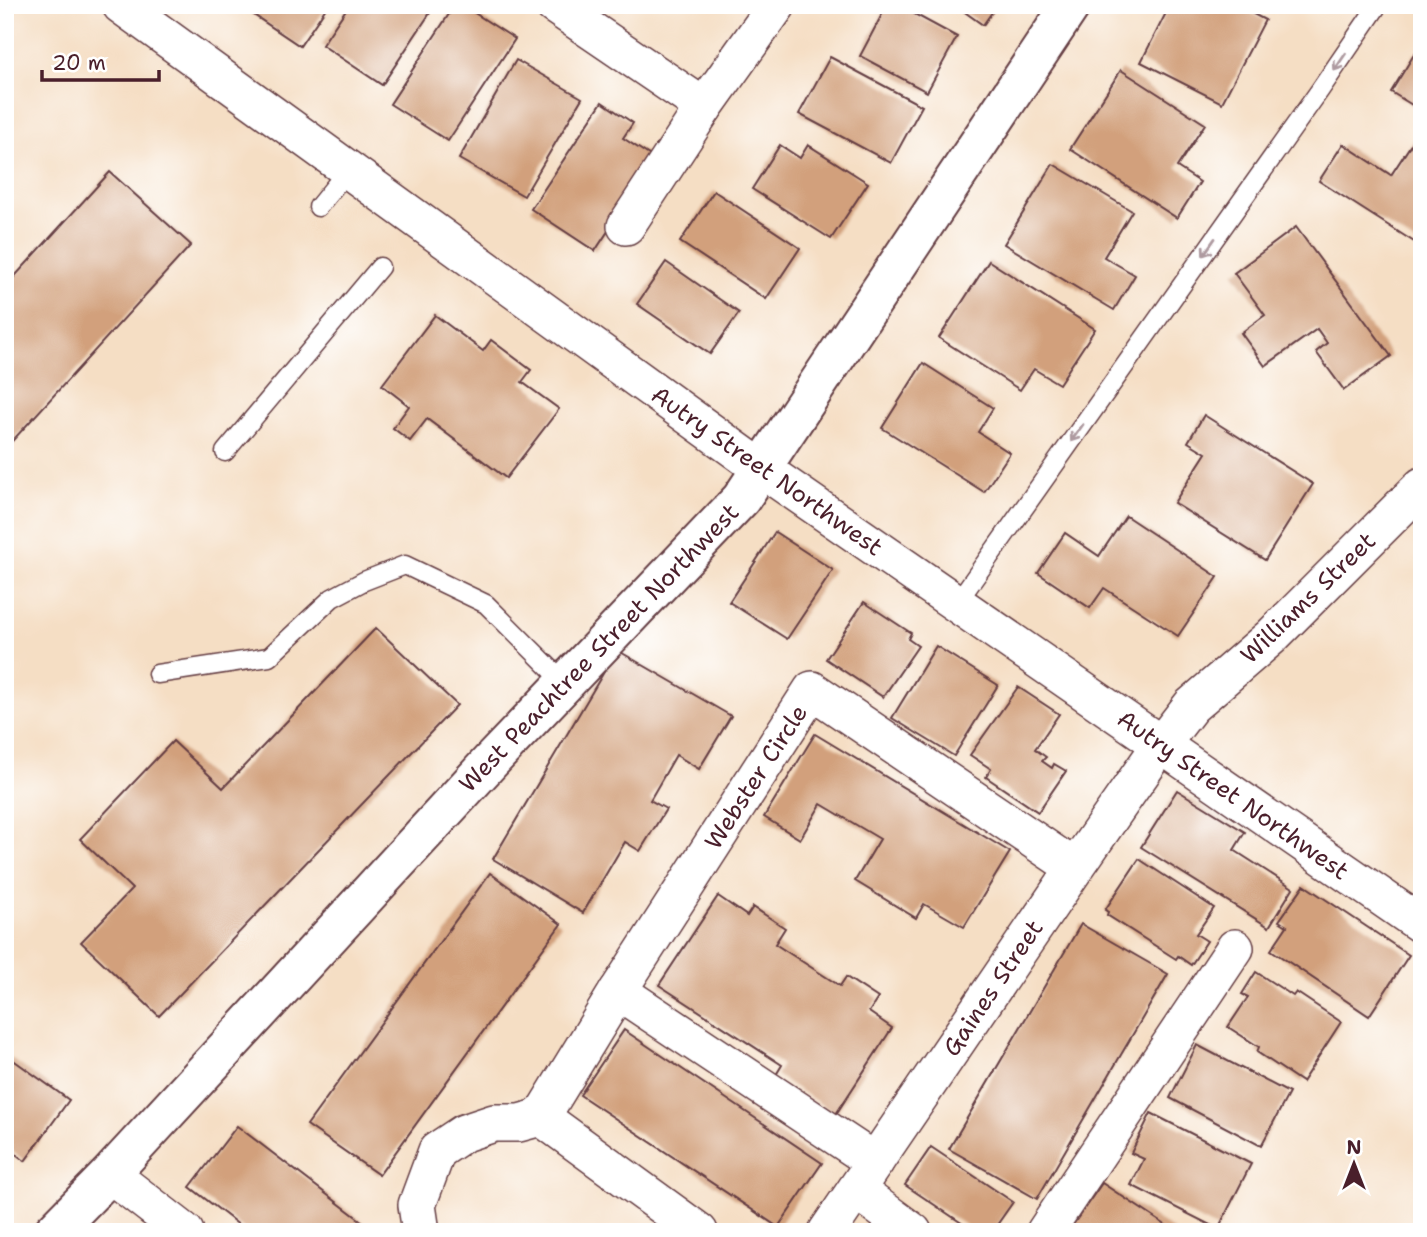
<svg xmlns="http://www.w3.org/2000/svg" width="1427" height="1237" font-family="'Shantell Sans',sans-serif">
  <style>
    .building { fill: #d2a07b }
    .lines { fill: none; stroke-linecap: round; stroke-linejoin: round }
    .lane-casing { stroke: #643c42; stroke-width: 21 }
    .street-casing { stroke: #643c42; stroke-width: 40 }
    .secondary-casing { stroke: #643c42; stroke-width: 42 }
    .lane { stroke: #fff; stroke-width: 18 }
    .street { stroke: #fff; stroke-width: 37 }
    .secondary { stroke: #fff; stroke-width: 38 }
    .oneway { stroke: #ae9aa0 }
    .labels { text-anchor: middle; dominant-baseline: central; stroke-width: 5; stroke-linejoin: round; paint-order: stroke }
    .street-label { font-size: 24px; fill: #4a1f2b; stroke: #fff }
  </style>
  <rect width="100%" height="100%" fill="#fff"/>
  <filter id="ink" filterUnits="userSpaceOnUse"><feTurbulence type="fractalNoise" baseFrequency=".0143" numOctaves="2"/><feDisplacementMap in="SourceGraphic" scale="14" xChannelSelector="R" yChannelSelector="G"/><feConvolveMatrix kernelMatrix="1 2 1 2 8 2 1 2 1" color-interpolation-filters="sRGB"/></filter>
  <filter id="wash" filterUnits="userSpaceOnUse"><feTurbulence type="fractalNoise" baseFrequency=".00686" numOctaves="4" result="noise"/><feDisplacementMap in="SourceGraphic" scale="28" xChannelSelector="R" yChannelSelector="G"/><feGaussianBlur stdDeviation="1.57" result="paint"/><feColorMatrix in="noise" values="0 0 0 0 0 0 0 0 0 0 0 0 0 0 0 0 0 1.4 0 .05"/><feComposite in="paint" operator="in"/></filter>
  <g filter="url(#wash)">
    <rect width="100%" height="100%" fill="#f5dec4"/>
    <g id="blocks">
      <g class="building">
        <path d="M239 5H328L300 46Z"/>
        <path d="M349 5H419L430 13 382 85 322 45Z"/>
        <path d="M455 5H462L515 39 448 141 390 104Z"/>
        <path d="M887 5H898L957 37 927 92 860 56Z"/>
        <path d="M955 5H997L983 25Z"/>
        <path d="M1170 5H1236L1265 20 1222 103 1141 62Z"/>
        <path d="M1415 53 1422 57V111L1391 92Z"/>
        <path d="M830 57 922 106 891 163 799 114Z"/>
        <path d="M516 60 582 98 524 196 459 159Z"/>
        <path d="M1121 70 1205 124 1177 167 1200 182 1177 218 1070 149Z"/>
        <path d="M602 102 633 123 623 138 655 159 595 251 531 209Z"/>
        <path d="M1416 137 1422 141V247L1319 181 1343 144 1391 175Z"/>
        <path d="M780 145 800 158 808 145 868 183 831 239 752 189Z"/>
        <path d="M1053 164 1132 211 1104 257 1135 275 1114 310 1004 244Z"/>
        <path d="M110 172 191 245 5 449V287Z"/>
        <path d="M714 191 800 248 766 299 680 242Z"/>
        <path d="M1296 227 1391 356 1344 390 1316 352 1327 343 1317 329 1265 366 1241 333 1265 315 1234 273Z"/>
        <path d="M989 261 1095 329 1059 384 1034 369 1020 390 939 338Z"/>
        <path d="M666 262 739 313 710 354 637 304Z"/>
        <path d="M435 315 483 351 491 340 531 370 522 382 559 409 506 478 427 419 410 441 393 428 409 406 382 385Z"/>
        <path d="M923 363 993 408 978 432 1010 453 984 492 882 428Z"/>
        <path d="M1204 415 1313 484 1265 560 1174 503 1206 453 1188 442Z"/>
        <path d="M1126 516 1218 577 1178 636 1104 588 1090 608 1038 573 1065 533 1099 556Z"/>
        <path d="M775 532 833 570 787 639 729 602Z"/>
        <path d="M864 602 911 633 908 639 918 646 883 697 826 659Z"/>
        <path d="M376 628 457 705 159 1016 81 942 132 889 80 839 173 741 223 788Z"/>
        <path d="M936 646 998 685 954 756 892 718Z"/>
        <path d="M617 650 731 716 699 769 676 755 650 800 666 809 640 851 625 842 583 913 493 859Z"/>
        <path d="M1018 687 1059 714 1035 749 1046 757 1042 761 1052 768 1054 764 1066 771 1038 812 986 777 991 769 970 755Z"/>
        <path d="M815 734 1010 852 964 927 924 904 916 918 855 881 880 839 821 804 800 839 764 817Z"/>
        <path d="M1177 790 1245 832 1234 850 1293 888 1269 927 1141 847Z"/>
        <path d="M1139 859 1214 908 1196 934 1207 941 1191 965 1178 956 1176 959 1107 915 1108 912 1105 910Z"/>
        <path d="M490 873 561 924 379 1175 307 1125Z"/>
        <path d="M1304 885 1409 955 1369 1016 1271 950 1287 926 1279 921Z"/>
        <path d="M718 896 747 916 753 907 785 928 775 944 840 986 846 977 878 998 869 1012 892 1028 836 1114 776 1075 782 1065 659 985Z"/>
        <path d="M1081 924 1168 974 1037 1199 949 1149Z"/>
        <path d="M1256 972 1293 996 1296 992 1341 1022 1302 1082 1257 1052 1259 1047 1228 1027 1248 997 1242 994Z"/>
        <path d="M624 1030 822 1163 778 1227 580 1095Z"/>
        <path d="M1197 1045 1289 1093 1261 1146 1170 1098Z"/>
        <path d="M5 1054 69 1100 25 1161 5 1146Z"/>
        <path d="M1151 1113 1251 1164 1218 1229 1131 1185 1144 1159 1131 1153Z"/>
        <path d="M237 1126 376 1232H248L190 1187Z"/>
        <path d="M931 1147 1013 1202 992 1232H975L905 1185Z"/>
        <path d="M1102 1183 1176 1232H1068Z"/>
      </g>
    </g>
  </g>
  <g filter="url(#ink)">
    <use href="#blocks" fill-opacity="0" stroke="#643c42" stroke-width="2"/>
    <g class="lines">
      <defs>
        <g id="lane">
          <path d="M318 207 348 170"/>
          <path d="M225 452 380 267"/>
          <path d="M956 604 1320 90 1378 5"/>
          <path d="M157 674 269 657 332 598 364 581 405 565 486 604 565 683"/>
        </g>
        <g id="street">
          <path d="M121 5 762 469 1422 925"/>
          <path d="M554 5 704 107"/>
          <path d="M626 226 704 107 777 5"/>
          <path d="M618 991 875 1162"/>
          <path d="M541 1117 618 991 812 690 1075 868"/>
          <path d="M541 1117 699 1232"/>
          <path d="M110 1174 185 1232"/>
          <path d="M856 1190 913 1232"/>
          <path d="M421 1232 417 1205 437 1151 464 1133 494 1123H519L541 1117"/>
          <path d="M827 1232 1075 868 1160 746 1191 706 1271 637 1422 486"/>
          <path d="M1045 1232 1235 948"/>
        </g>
        <path id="secondary" d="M53 1232 110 1174 490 762 741 499 1071 5"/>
      </defs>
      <use href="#lane" class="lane-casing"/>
      <use href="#street" class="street-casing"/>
      <use href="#secondary" class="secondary-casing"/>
      <use href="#lane" class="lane"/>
      <use href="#street" class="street"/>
      <use href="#secondary" class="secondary"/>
    </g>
    <defs><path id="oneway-shaft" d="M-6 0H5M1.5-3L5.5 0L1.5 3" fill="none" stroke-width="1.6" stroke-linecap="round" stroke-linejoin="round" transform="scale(1.75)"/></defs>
    <g class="oneway">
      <use href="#oneway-shaft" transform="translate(1340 62) rotate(124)"/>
      <use href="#oneway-shaft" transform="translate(1209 247) rotate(125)"/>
      <use href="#oneway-shaft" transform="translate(1077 433) rotate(125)"/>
    </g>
  </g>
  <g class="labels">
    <g class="street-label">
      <text transform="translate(767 471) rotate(35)">Autry Street Northwest</text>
      <text transform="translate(1308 598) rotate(-44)">Williams Street</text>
      <text transform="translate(599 648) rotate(-46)">West Peachtree Street Northwest</text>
      <text transform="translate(756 777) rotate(-57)">Webster Circle</text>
      <text transform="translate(1233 795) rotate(35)">Autry Street Northwest</text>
      <text transform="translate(993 988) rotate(-56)">Gaines Street</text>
    </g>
  </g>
  <rect width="1427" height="1237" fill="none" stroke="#fff" stroke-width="28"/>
  <g transform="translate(1354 1164)" stroke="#ffffff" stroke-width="5" paint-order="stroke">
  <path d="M0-5L12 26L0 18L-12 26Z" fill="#4a1f2b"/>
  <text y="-10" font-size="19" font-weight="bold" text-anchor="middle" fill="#4a1f2b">N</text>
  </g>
  <path d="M42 70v10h117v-10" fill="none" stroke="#4a1f2b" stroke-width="3.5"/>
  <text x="52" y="70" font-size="21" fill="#4a1f2b" stroke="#ffffff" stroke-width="5" paint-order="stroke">20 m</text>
</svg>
